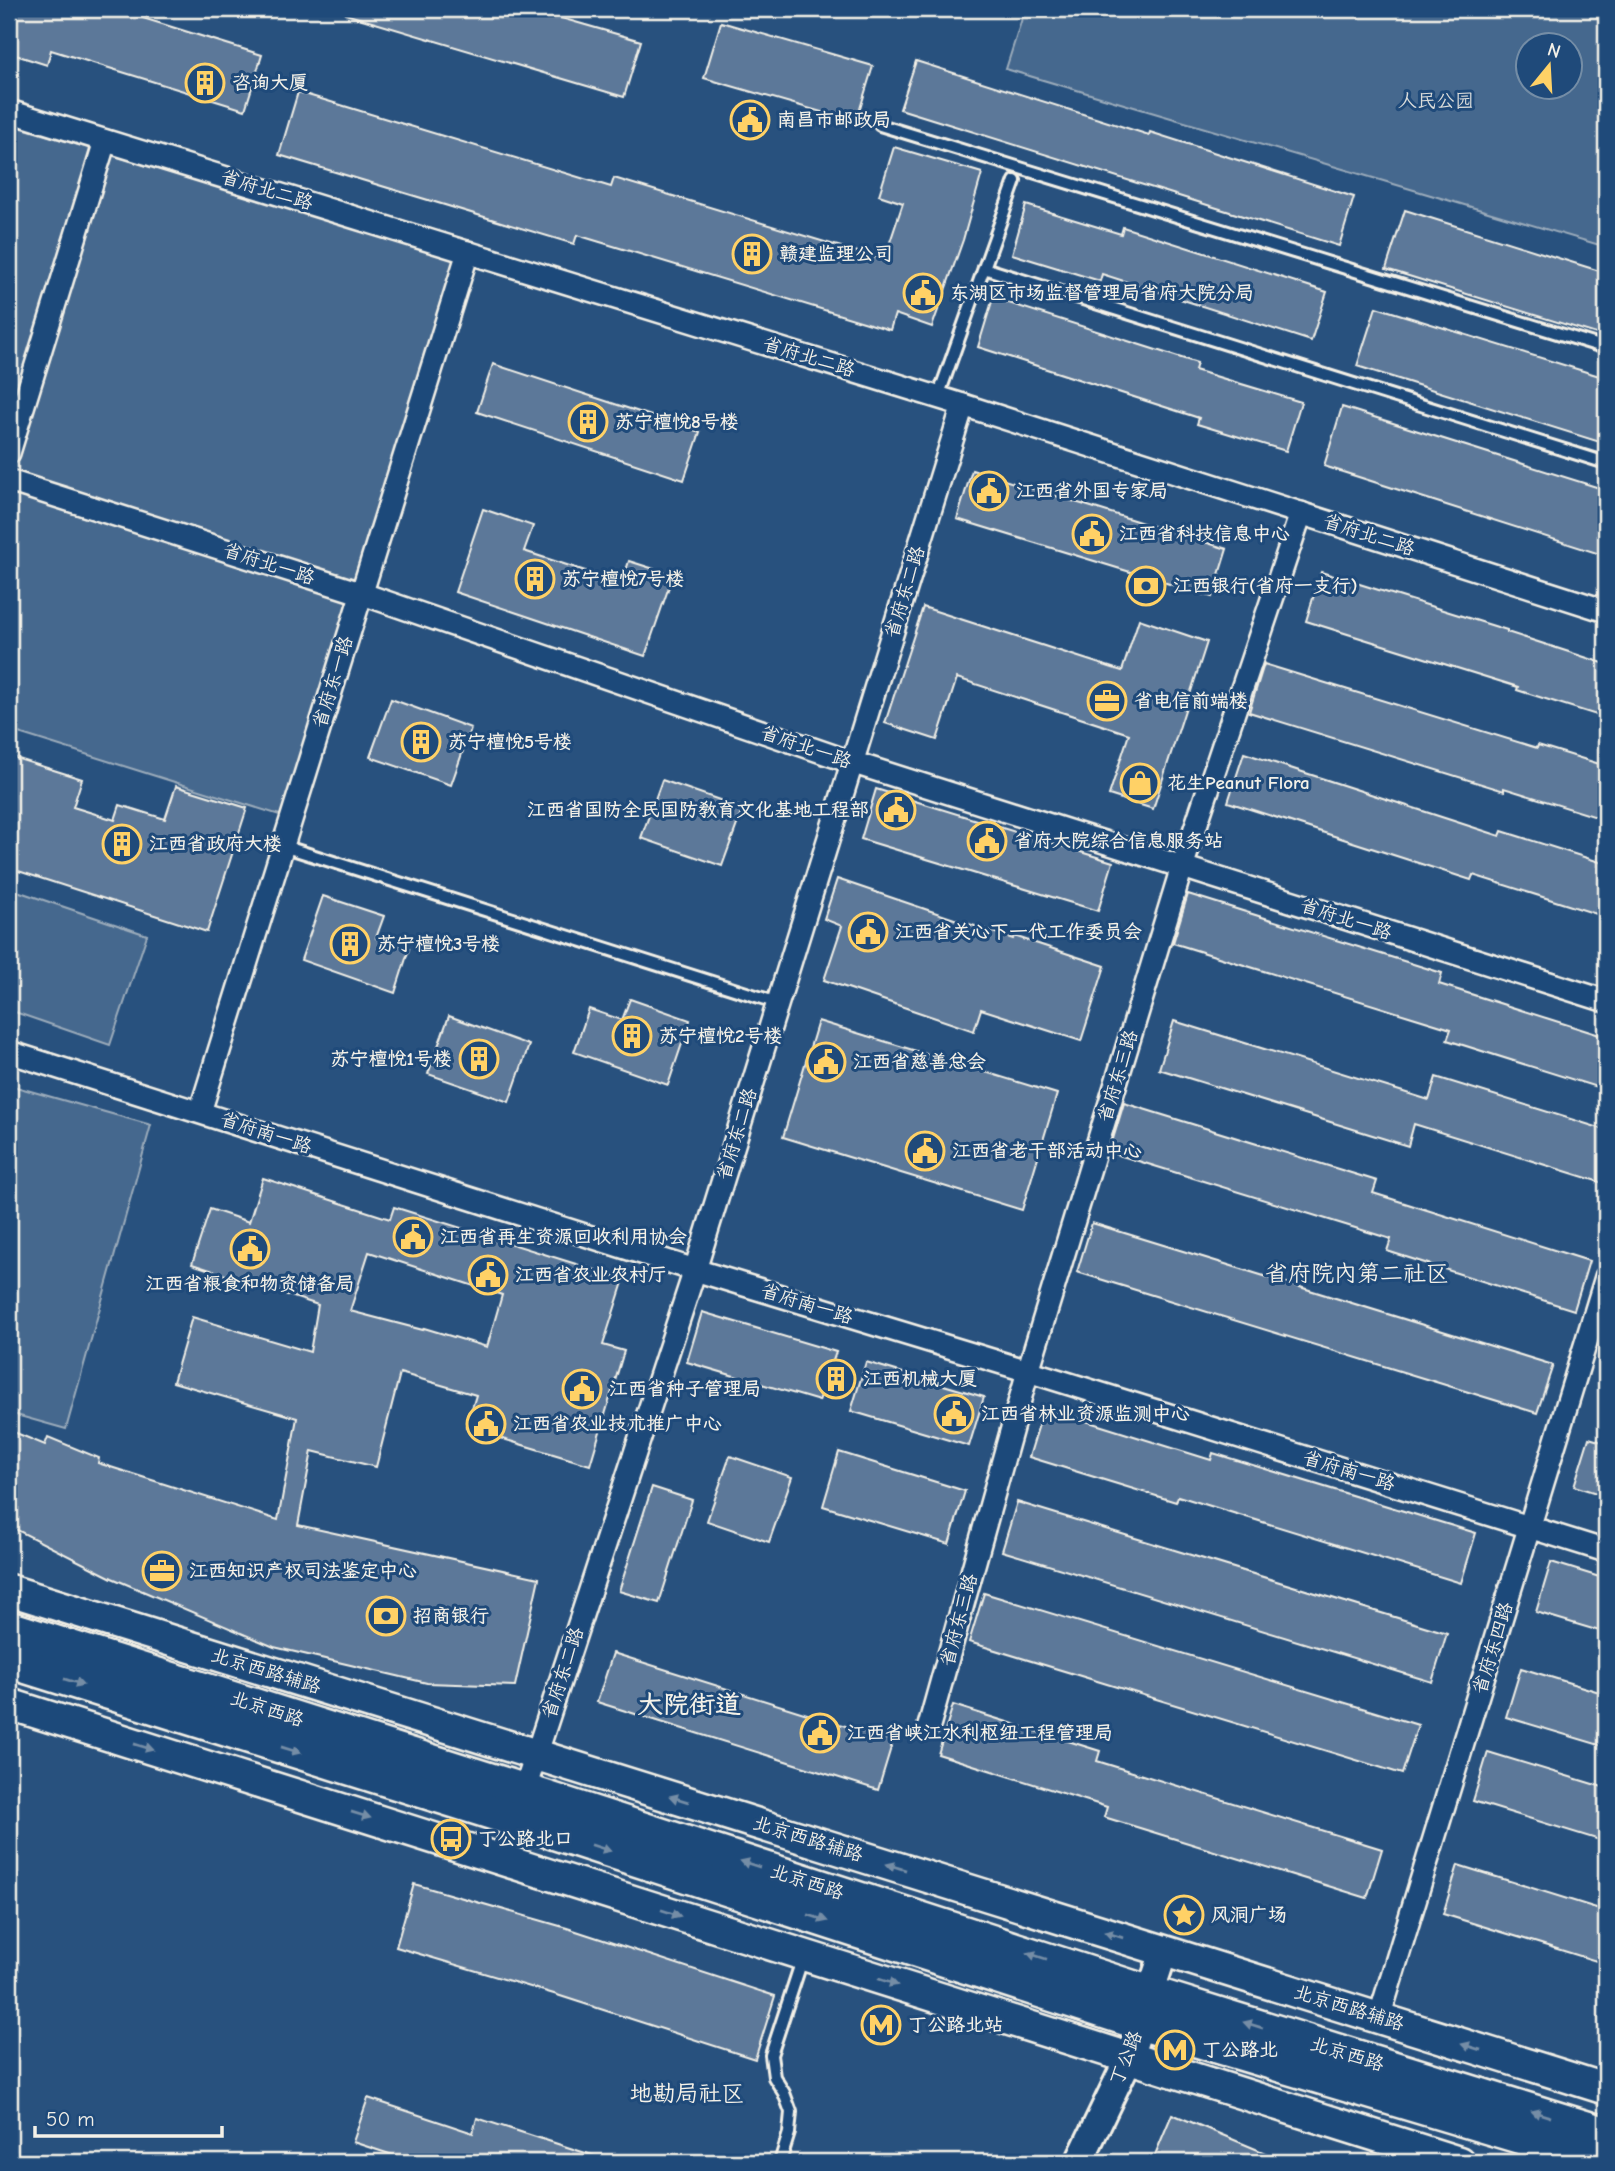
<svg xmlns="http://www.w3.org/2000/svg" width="1615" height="2171" font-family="'Comic Neue','LXGW WenKai TC',sans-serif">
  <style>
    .green { fill: #45688e; stroke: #9cacbb; stroke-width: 2; fill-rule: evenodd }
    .building { fill: #5b7899; stroke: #f4f1e8; stroke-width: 2; fill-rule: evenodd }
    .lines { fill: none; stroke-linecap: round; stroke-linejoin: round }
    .service-casing { stroke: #f4f1e8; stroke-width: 16 }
    .minor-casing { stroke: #f4f1e8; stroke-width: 26 }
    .tertiary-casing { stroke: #f4f1e8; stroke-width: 32 }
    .secondary-casing { stroke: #f4f1e8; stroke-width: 35 }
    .primary-casing { stroke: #f4f1e8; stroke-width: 38 }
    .service { stroke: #1f4a7a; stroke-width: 10 }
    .minor { stroke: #1f4a7a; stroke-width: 21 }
    .tertiary { stroke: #1f4a7a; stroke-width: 26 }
    .secondary { stroke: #1f4a7a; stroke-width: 30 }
    .primary { stroke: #1f4a7a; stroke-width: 33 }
    .oneway { fill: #748da6 }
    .labels { text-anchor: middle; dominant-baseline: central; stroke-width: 6; stroke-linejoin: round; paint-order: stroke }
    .poi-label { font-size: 19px; font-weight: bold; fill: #f4f1e8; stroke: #1f4a7a; text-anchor: start }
    .park-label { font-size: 19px; fill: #dadcda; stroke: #1f4a7a }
    .street-label { font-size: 19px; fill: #f4f1e8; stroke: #1f4a7a }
    .quarter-label { font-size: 23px; fill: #f4f1e8; stroke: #1f4a7a }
    .district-label { font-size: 26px; font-weight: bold; fill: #f4f1e8; stroke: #1f4a7a }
  </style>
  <rect width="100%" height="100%" fill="#28517e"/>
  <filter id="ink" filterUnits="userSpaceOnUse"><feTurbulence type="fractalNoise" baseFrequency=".0143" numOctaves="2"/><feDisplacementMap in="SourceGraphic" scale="14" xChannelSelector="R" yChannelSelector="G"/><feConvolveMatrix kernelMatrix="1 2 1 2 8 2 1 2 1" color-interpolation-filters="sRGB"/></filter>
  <g filter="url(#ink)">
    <g class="green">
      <path d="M1025 9H1606V247L1006 69ZM1528 46H1570V88H1528Z"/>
      <path d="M9 124 457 259 286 817 9 730Z"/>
      <path d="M11 889 147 935 110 1045 9 1010V895Z"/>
      <path d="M9 1085 151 1125 66 1429 9 1413Z"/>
    </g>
    <g class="building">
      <path d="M9 9H63L81 14 82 9H114L262 55 245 110 51 50 47 65 9 53Z"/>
      <path d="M345 9H530L641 41 624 97 345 14Z"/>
      <path d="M721 22 873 66 856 122 704 78Z"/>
      <path d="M916 61 1149 135 1150 132 1354 197 1339 246 900 109Z"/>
      <path d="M298 92 611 187 614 178 884 260 903 203 879 195 894 147 982 173 963 240 932 327 895 314 890 330 577 235 574 244 279 155Z"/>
      <path d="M1026 205 1121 234 1123 227 1327 292 1311 341 1102 274 1100 281 1012 254Z"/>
      <path d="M1405 210 1606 273V337L1386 269Z"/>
      <path d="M993 298 1197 363 1195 370 1301 402 1286 451 1197 424 1199 418 978 347Z"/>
      <path d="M1376 307 1606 378V444L1357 366Z"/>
      <path d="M493 364 700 432 684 480 477 412Z"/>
      <path d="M1342 407 1606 490V556L1324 466Z"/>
      <path d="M972 470 1227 549 1212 597 957 519Z"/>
      <path d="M483 509 533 526 524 551 622 583 629 561 673 575 645 656 455 592Z"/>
      <path d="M1321 572 1507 630V632L1606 664V718L1517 690 1518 687 1306 621Z"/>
      <path d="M923 607 1122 671 1139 619 1207 642 1153 809 1109 795 1129 734 957 678 937 740 885 723Z"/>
      <path d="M1264 664 1537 748 1538 745 1606 766V820L1504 788V791L1249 712Z"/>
      <path d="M391 699 471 728 451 785 370 757Z"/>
      <path d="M1244 753 1500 836 1502 831 1606 864V917L1473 875 1471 880 1228 802Z"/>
      <path d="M9 756 82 779 73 807 115 820 120 805 165 819 176 786 247 808 207 932 9 868Z"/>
      <path d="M662 780 743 808 722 866 641 838Z"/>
      <path d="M876 789 1113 862 1098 911 861 839Z"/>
      <path d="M837 879 1013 939 1014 936 1105 966 1081 1041 981 1009 974 1031 824 980 842 926 824 919Z"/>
      <path d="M1188 894 1442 973 1439 984 1606 1037V1090L1447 1040 1451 1029 1173 943Z"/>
      <path d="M323 896 384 916 376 938 409 949 395 993 301 960Z"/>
      <path d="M630 999 690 1020 668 1085 574 1052 589 1009 622 1020Z"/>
      <path d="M449 1016 529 1045 509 1102 428 1074Z"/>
      <path d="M818 1021 1057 1094 1022 1210 783 1137Z"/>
      <path d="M1174 1021 1429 1100 1436 1077 1606 1130V1184L1414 1124 1408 1146 1159 1069Z"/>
      <path d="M1124 1103 1377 1181 1373 1193 1589 1261 1574 1310 1387 1251 1391 1239 1109 1152Z"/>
      <path d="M263 1178 390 1219 394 1207 624 1279 603 1345 624 1351 590 1465 466 1428 476 1395 400 1373 376 1467 312 1451 298 1525 539 1578 515 1686 427 1683 274 1647 112 1578 9 1526V1430L45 1445 48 1437 99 1458 98 1463 278 1520 297 1418 173 1382 192 1317 310 1352 318 1305 192 1264 210 1209 249 1222ZM369 1252 502 1295 487 1347 424 1328 423 1330 350 1311Z"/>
      <path d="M1092 1223 1553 1365 1537 1413 1077 1272Z"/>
      <path d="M702 1312 836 1352 819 1401 687 1362Z"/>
      <path d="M866 1362 984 1397 969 1446 851 1411Z"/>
      <path d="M1044 1408 1211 1460 1213 1453 1476 1533 1461 1583 1178 1496 1176 1502 1029 1457Z"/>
      <path d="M1589 1438 1606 1443V1496L1574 1486Z"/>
      <path d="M839 1452 965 1491 949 1544 823 1506Z"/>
      <path d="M730 1456 792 1477 769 1542 707 1521Z"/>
      <path d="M652 1487 692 1500 659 1603 619 1591Z"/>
      <path d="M1017 1502 1447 1633 1432 1682 1002 1551Z"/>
      <path d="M1551 1562 1606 1579V1633L1536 1612Z"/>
      <path d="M984 1593 1418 1725 1402 1774 969 1642Z"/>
      <path d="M613 1653 893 1741 878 1790 597 1702Z"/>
      <path d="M1521 1668 1606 1694V1747L1506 1717Z"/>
      <path d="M953 1705 1100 1751 1097 1761 1382 1849 1367 1898 1104 1817 1107 1807 938 1754Z"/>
      <path d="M1488 1752 1606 1788V1842L1473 1801Z"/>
      <path d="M1458 1865 1606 1911V1964L1443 1914Z"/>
      <path d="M414 1884 567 1928 775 1996 755 2059 554 1994 396 1947Z"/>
      <path d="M368 2098 473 2133 477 2118 601 2158 600 2162H414L353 2142Z"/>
      <path d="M1172 2114 1287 2162H1152Z"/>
    </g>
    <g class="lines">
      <defs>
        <g id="service">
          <path d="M880 125 1606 348"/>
          <path d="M984 268 1606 463"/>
          <path d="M938 397 1015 181"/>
          <path d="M283 846 778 1003"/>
          <path d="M780 2162 789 2133 791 2112 784 2093 774 2077 771 2055 803 1957"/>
        </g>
        <g id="minor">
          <path d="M9 111 963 405 1606 611"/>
          <path d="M9 453 105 141"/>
          <path d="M9 481 360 593 851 762 1606 1001"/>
          <path d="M9 1052 695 1270 1028 1371 1606 1551"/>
          <path d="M200 1112 468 252"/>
          <path d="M929 1726 1028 1371 1182 867 1301 513"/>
          <path d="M502 1859 695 1270 963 405"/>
          <path d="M1379 2018 1606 1277"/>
        </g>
        <path id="tertiary" d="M1079 2162 1129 2058 1164 1951"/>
        <g id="secondary">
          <path d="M9 1590 1606 2089"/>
          <path d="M9 1704 1459 2162"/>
        </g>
        <g id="primary">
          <path d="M9 1628 525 1791 1150 1993 1606 2134"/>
          <path d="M9 1661 516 1820 1140 2023 1605 2162"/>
        </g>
      </defs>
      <use href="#service" class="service-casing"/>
      <use href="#minor" class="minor-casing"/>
      <use href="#tertiary" class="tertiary-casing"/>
      <use href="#secondary" class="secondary-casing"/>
      <use href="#primary" class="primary-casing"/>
      <use href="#service" class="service"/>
      <use href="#minor" class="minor"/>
      <use href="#tertiary" class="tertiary"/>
      <use href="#secondary" class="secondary"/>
      <use href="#primary" class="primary"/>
    </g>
    <defs><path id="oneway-solid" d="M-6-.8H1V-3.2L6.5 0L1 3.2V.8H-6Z" transform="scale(1.75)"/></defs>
    <g class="oneway">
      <use href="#oneway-solid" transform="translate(74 1682) rotate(17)"/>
      <use href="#oneway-solid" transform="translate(144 1747) rotate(17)"/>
      <use href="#oneway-solid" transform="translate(291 1750) rotate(17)"/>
      <use href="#oneway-solid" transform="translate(679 1799) rotate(-163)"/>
      <use href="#oneway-solid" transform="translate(361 1815) rotate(17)"/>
      <use href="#oneway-solid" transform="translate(601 1848) rotate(18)"/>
      <use href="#oneway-solid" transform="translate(750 1864) rotate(-162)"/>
      <use href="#oneway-solid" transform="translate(896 1867) rotate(-163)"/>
      <use href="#oneway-solid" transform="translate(671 1913) rotate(18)"/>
      <use href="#oneway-solid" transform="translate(818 1918) rotate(18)"/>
      <use href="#oneway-solid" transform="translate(1114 1935) rotate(-163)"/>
      <use href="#oneway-solid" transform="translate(1037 1956) rotate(-162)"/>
      <use href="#oneway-solid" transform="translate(888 1982) rotate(18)"/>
      <use href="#oneway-solid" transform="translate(1253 2025) rotate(-163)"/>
      <use href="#oneway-solid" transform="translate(1471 2047) rotate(-163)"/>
      <use href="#oneway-solid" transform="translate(1541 2114) rotate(-163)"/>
    </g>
  </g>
  <defs>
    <symbol id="building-ring" viewBox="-11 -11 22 22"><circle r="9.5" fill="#1f4a7a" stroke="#ffd166" stroke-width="1.5"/><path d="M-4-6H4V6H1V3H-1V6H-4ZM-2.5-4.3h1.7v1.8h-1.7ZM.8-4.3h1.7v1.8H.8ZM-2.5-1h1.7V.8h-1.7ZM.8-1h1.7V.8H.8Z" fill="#ffd166"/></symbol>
    <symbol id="civic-ring" viewBox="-11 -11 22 22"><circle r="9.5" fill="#1f4a7a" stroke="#ffd166" stroke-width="1.5"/><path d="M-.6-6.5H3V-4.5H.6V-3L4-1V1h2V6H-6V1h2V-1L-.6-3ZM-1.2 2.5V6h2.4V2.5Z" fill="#ffd166"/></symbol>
    <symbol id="bank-ring" viewBox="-11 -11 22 22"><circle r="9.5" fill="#1f4a7a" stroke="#ffd166" stroke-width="1.5"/><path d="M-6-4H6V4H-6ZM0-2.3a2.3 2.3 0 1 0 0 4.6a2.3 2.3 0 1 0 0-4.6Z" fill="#ffd166"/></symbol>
    <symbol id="office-ring" viewBox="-11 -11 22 22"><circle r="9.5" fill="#1f4a7a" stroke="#ffd166" stroke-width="1.5"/><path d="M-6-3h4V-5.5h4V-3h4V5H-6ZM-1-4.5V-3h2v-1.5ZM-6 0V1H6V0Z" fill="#ffd166"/></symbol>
    <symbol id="shop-ring" viewBox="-11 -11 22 22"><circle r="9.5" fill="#1f4a7a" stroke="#ffd166" stroke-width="1.5"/><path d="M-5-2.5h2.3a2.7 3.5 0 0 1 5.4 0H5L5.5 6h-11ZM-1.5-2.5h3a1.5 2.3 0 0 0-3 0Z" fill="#ffd166"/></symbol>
    <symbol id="bus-ring" viewBox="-11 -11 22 22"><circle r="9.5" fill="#1f4a7a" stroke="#ffd166" stroke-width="1.5"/><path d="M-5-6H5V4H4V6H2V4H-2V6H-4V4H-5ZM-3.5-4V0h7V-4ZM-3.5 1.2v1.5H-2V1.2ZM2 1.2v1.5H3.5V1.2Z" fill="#ffd166"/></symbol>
    <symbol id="sight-ring" viewBox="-11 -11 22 22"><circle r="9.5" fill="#1f4a7a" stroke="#ffd166" stroke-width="1.5"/><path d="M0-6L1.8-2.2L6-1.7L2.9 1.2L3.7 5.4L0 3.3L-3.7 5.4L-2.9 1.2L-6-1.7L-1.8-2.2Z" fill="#ffd166"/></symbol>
    <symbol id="metro-ring" viewBox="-11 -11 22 22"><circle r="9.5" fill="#1f4a7a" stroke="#ffd166" stroke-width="1.5"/><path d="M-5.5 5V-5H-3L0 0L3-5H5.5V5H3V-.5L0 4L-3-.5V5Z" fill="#ffd166"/></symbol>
  </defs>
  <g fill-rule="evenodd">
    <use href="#building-ring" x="183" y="61" width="44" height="44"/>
    <use href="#civic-ring" x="728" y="98" width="44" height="44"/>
    <use href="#building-ring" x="730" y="232" width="44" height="44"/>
    <use href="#civic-ring" x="901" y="271" width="44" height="44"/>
    <use href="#building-ring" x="566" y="400" width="44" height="44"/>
    <use href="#civic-ring" x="967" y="469" width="44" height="44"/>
    <use href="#civic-ring" x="1070" y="512" width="44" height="44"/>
    <use href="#building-ring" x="513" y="557" width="44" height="44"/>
    <use href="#bank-ring" x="1124" y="564" width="44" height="44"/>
    <use href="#office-ring" x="1085" y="679" width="44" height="44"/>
    <use href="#building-ring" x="399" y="720" width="44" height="44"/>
    <use href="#shop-ring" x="1118" y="761" width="44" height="44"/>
    <use href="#civic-ring" x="874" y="788" width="44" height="44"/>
    <use href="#civic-ring" x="965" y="819" width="44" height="44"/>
    <use href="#building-ring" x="100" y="822" width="44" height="44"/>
    <use href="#civic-ring" x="846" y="910" width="44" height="44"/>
    <use href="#building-ring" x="328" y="922" width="44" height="44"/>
    <use href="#building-ring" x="610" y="1014" width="44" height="44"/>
    <use href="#building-ring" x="457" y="1037" width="44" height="44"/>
    <use href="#civic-ring" x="804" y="1040" width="44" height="44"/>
    <use href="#civic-ring" x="903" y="1129" width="44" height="44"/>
    <use href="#civic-ring" x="391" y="1215" width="44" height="44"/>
    <use href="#civic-ring" x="228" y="1227" width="44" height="44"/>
    <use href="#civic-ring" x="466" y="1253" width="44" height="44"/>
    <use href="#building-ring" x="814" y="1357" width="44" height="44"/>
    <use href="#civic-ring" x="560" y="1367" width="44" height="44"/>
    <use href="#civic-ring" x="932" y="1392" width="44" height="44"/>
    <use href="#civic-ring" x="464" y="1402" width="44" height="44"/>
    <use href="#office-ring" x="140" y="1549" width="44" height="44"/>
    <use href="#bank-ring" x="364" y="1594" width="44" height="44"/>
    <use href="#civic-ring" x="798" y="1711" width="44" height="44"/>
    <use href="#bus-ring" x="429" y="1817" width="44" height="44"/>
    <use href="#sight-ring" x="1162" y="1893" width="44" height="44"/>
    <use href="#metro-ring" x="859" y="2003" width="44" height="44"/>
    <use href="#metro-ring" x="1153" y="2028" width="44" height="44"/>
  </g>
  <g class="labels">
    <g class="poi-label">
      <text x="232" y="83">咨询大厦</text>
      <text x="777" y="120">南昌市邮政局</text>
      <text x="779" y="254">赣建监理公司</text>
      <text x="950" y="293">东湖区市场监督管理局省府大院分局</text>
      <text x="615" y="422">苏宁檀悦8号楼</text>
      <text x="1016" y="491">江西省外国专家局</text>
      <text x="1119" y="534">江西省科技信息中心</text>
      <text x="562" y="579">苏宁檀悦7号楼</text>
      <text x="1173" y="586">江西银行(省府一支行)</text>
      <text x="1134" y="701">省电信前端楼</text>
      <text x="448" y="742">苏宁檀悦5号楼</text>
      <text x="1167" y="783">花生Peanut Flora</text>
      <text x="869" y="810" text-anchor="end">江西省国防全民国防教育文化基地工程部</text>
      <text x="1014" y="841">省府大院综合信息服务站</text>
      <text x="149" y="844">江西省政府大楼</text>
      <text x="895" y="932">江西省关心下一代工作委员会</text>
      <text x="377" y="944">苏宁檀悦3号楼</text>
      <text x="659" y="1036">苏宁檀悦2号楼</text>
      <text x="452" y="1059" text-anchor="end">苏宁檀悦1号楼</text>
      <text x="853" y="1062">江西省慈善总会</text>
      <text x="952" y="1151">江西省老干部活动中心</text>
      <text x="440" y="1237">江西省再生资源回收利用协会</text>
      <text x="515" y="1275">江西省农业农村厅</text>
      <text x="250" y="1284" text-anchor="middle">江西省粮食和物资储备局</text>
      <text x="863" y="1379">江西机械大厦</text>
      <text x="609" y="1389">江西省种子管理局</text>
      <text x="981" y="1414">江西省林业资源监测中心</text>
      <text x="513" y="1424">江西省农业技术推广中心</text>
      <text x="189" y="1571">江西知识产权司法鉴定中心</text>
      <text x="413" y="1616">招商银行</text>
      <text x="847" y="1733">江西省峡江水利枢纽工程管理局</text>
      <text x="478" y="1839">丁公路北口</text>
      <text x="1211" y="1915">风洞广场</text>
      <text x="908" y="2025">丁公路北站</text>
      <text x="1202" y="2050">丁公路北</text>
    </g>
    <g class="park-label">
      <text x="1436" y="101">人民公园</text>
    </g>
    <g class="street-label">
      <text transform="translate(267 190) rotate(17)">省府北二路</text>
      <text transform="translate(809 357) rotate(17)">省府北二路</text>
      <text transform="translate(1369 535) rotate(18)">省府北二路</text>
      <text transform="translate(269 564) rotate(18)">省府北一路</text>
      <text transform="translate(905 592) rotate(-73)">省府东二路</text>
      <text transform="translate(333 682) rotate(-73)">省府东一路</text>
      <text transform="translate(806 747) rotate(19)">省府北一路</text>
      <text transform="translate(1346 919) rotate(18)">省府北一路</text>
      <text transform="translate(1118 1076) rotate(-73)">省府东三路</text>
      <text transform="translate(266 1133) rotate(18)">省府南一路</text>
      <text transform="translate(737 1134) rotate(-73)">省府东二路</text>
      <text transform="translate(807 1304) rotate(17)">省府南一路</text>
      <text transform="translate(1349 1471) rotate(17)">省府南一路</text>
      <text transform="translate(959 1620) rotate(-75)">省府东三路</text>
      <text transform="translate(1493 1648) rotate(-73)">省府东四路</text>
      <text transform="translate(266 1671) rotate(17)">北京西路辅路</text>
      <text transform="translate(563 1673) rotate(-72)">省府东二路</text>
      <text transform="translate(267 1709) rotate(18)">北京西路</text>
      <text transform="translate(808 1839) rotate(17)">北京西路辅路</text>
      <text transform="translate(807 1882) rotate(18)">北京西路</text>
      <text transform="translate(1349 2008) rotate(17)">北京西路辅路</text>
      <text transform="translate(1347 2054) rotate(17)">北京西路</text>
      <text transform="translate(1126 2058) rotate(-68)">丁公路</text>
    </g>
    <g class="quarter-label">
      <text x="1357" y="1273">省府院内第二社区</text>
      <text x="687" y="2093">地勘局社区</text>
    </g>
    <g class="district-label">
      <text x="689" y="1705">大院街道</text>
    </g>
  </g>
  <rect width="1615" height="2171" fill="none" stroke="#1f4a7a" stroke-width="35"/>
  <rect x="18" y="18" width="1580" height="2136" fill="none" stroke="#f4f1e8" stroke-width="2.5" filter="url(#ink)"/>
  <g transform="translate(1549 66) rotate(18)"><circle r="33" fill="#1f4a7a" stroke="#748da6" stroke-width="2"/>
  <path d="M0-5L12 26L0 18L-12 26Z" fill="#ffd166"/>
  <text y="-10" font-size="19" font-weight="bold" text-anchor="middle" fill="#f4f1e8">N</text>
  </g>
  <path d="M35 2126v10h187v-10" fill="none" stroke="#f4f1e8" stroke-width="3.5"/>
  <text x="46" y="2126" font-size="21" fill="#f4f1e8" stroke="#1f4a7a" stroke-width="5" paint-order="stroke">50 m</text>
</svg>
